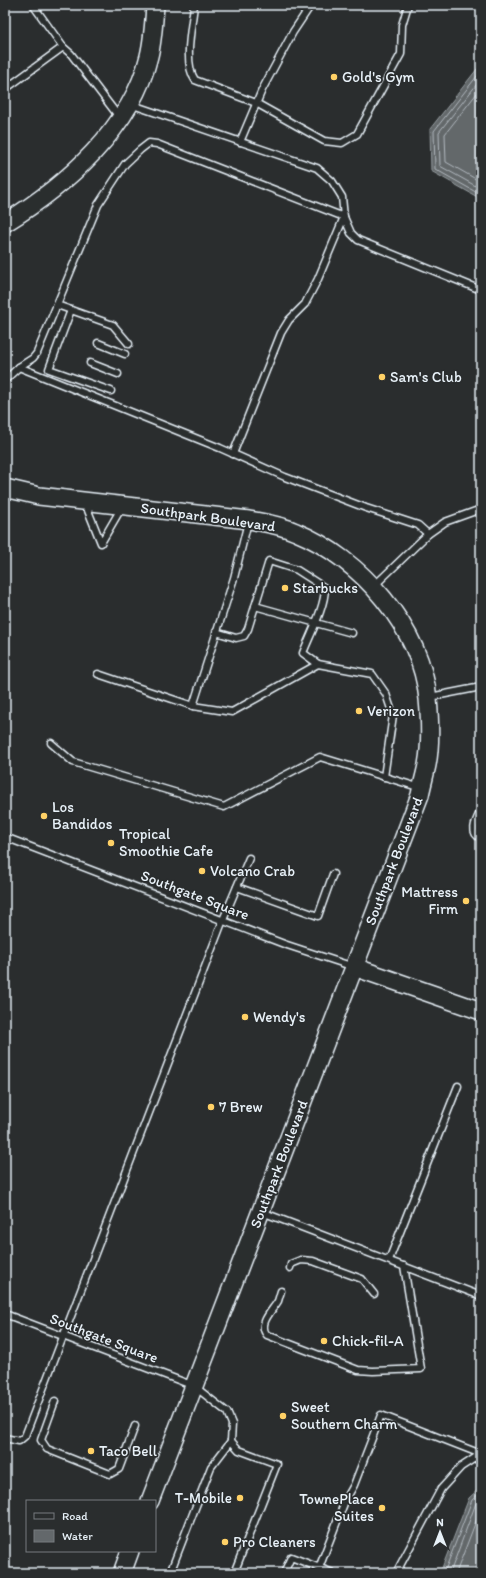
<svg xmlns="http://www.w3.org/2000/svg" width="486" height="1578" font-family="Itim,sans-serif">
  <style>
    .water { fill: #63686b; stroke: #989fa3 }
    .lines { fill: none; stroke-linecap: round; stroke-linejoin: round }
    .shore { stroke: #b3bac0; stroke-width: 1 }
    .lane-casing { stroke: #e8f1f8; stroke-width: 9 }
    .secondary-casing { stroke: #e8f1f8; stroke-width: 20 }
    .lane { stroke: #2a2d2e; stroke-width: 6 }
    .secondary { stroke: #2a2d2e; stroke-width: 17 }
    .poi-dot { fill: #ffd166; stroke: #2a2d2e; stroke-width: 1.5 }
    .labels { text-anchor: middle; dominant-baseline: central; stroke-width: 3.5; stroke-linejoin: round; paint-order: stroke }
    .poi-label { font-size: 15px; fill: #e8f1f8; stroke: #2a2d2e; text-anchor: start }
    .street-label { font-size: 15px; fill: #e8f1f8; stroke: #2a2d2e }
  </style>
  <rect width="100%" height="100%" fill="#2a2d2e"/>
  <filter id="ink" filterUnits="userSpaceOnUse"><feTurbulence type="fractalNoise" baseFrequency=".025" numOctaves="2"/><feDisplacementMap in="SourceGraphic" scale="8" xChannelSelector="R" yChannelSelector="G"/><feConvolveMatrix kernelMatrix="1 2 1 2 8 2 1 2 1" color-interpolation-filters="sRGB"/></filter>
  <g filter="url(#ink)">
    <g class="water">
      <path d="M481 64V199L431 171 430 129Z"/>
      <path d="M481 1487V1573H440L469 1498Z"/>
    </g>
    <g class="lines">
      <g class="shore">
        <path d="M481 71 434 131 435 169 481 195"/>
        <path d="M481 79 439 132 440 166 481 189"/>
        <path d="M481 88 445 134 446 162 481 182"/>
        <path d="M444 1573 472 1500 481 1492"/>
        <path d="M450 1573 476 1503 481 1499"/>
        <path d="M456 1573 481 1508"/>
      </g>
      <defs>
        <g id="lane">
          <path d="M33 5 63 47 71 54 119 117"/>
          <path d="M194 5C192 26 183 63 195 80L256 103 324 141 342 143 357 134 401 54 402 25 408 5"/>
          <path d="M5 94 8 87 63 47"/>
          <path d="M240 142 262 90 293 32 311 5"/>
          <path d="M344 217 351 233 358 240 481 290"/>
          <path d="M57 305 113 325 129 344"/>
          <path d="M71 310 49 369 111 391"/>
          <path d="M98 343 125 354"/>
          <path d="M90 363 118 374"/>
          <path d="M19 367 220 448 285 477 366 508 418 525 428 534"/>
          <path d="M5 380 19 367 33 358 37 353 98 205 125 164 140 150 149 143 157 144 344 217 342 197 332 181 317 168 130 104"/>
          <path d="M233 454 281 333 289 320 305 304 318 279 344 217"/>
          <path d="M85 503 101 543 122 507"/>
          <path d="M374 586 428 534 445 522 481 509"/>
          <path d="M255 606 352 633"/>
          <path d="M216 632 236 638 244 636 248 629 269 561 297 570 325 588C325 607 310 635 303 653L318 664"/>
          <path d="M98 674 193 706 232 712 318 664 372 674 386 694 393 715 384 777"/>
          <path d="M430 697 481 687"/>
          <path d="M193 706 234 578 248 522"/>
          <path d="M51 743 73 762 224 807 320 757 421 788"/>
          <path d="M481 810C477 819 468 833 481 838"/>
          <path d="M5 837 284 944 354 967"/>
          <path d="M237 887 318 916 333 874"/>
          <path d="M262 1212 481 1296"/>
          <path d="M389 1260 458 1086"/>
          <path d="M290 1268 291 1264 301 1260 313 1261 362 1279 374 1294"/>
          <path d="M281 1291C280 1294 279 1298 278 1301 273 1310 257 1324 267 1335L358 1370 373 1371 421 1369 404 1266"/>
          <path d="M5 1314 194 1386 227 1412 232 1424 231 1441 239 1450 277 1464 234 1573"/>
          <path d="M55 1401 41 1440 47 1449 110 1474 119 1469 135 1426"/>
          <path d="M5 1438 19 1441 25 1436 223 920 249 858"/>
          <path d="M319 1568 345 1501 354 1485 381 1415 481 1454 461 1467 441 1489 396 1573"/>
          <path d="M170 1573 211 1467 231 1441"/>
          <path d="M284 1573 291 1557 333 1573"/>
        </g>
        <g id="secondary">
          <path d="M5 223C65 186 132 128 149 56 153 40 154 22 155 5"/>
          <path d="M5 488 39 496 249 520C265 523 281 525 296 532 360 558 421 628 428 699 430 720 431 744 427 765 425 775 422 785 420 795L150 1501"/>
          <path d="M354 967 481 1011"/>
          <path d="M122 1573 130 1551"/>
        </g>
      </defs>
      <use href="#lane" class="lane-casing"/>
      <use href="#secondary" class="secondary-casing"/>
      <use href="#lane" class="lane"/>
      <use href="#secondary" class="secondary"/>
    </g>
  </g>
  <g class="poi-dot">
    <circle cx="334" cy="77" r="4"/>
    <circle cx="382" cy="377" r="4"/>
    <circle cx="285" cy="588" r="4"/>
    <circle cx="359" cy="711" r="4"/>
    <circle cx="44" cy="816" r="4"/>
    <circle cx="111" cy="843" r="4"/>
    <circle cx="202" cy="871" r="4"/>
    <circle cx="466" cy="901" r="4"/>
    <circle cx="245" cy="1017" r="4"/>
    <circle cx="211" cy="1107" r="4"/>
    <circle cx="324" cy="1341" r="4"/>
    <circle cx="283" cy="1416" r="4"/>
    <circle cx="91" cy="1451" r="4"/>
    <circle cx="240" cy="1498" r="4"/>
    <circle cx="382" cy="1508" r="4"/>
    <circle cx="225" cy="1542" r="4"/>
  </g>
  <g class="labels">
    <g class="poi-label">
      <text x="342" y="77">Gold's Gym</text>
      <text x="390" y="377">Sam's Club</text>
      <text x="293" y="588">Starbucks</text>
      <text x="367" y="711">Verizon</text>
      <text x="52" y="807">Los<tspan x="52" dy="17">Bandidos</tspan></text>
      <text x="119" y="834">Tropical<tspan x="119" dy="17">Smoothie Cafe</tspan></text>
      <text x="210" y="871">Volcano Crab</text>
      <text x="458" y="892" text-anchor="end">Mattress<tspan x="458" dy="17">Firm</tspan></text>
      <text x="253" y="1017">Wendy's</text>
      <text x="219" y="1107">7 Brew</text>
      <text x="332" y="1341">Chick-fil-A</text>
      <text x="291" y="1407">Sweet<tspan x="291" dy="17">Southern Charm</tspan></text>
      <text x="99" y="1451">Taco Bell</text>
      <text x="232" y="1498" text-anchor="end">T-Mobile</text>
      <text x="374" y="1499" text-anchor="end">TownePlace<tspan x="374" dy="17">Suites</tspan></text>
      <text x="233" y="1542">Pro Cleaners</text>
    </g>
    <g class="street-label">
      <text transform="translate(208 517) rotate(8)">Southpark Boulevard</text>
      <text transform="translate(394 861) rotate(-69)">Southpark Boulevard</text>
      <text transform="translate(195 895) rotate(21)">Southgate Square</text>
      <text transform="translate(279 1164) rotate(-69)">Southpark Boulevard</text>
      <text transform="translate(104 1338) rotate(21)">Southgate Square</text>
    </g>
  </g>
  <rect width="486" height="1578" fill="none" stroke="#2a2d2e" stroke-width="20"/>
  <rect x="10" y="10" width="466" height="1558" fill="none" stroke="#e8f1f8" stroke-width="1.5" filter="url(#ink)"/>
  <rect x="26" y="1500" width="130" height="52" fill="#2a2d2e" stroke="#767b7f"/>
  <rect x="34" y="1513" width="20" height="6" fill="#2a2d2e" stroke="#767b7f"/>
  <text x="62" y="1520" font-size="12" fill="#e8f1f8">Road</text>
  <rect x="34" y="1530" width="20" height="12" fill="#63686b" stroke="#767b7f"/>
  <text x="62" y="1540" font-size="12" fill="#e8f1f8">Water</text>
  <g transform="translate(440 1532)" stroke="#2a2d2e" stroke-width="3" paint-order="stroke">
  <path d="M0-3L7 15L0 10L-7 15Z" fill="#e8f1f8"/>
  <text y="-6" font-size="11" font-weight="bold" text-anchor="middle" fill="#e8f1f8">N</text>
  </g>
</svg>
